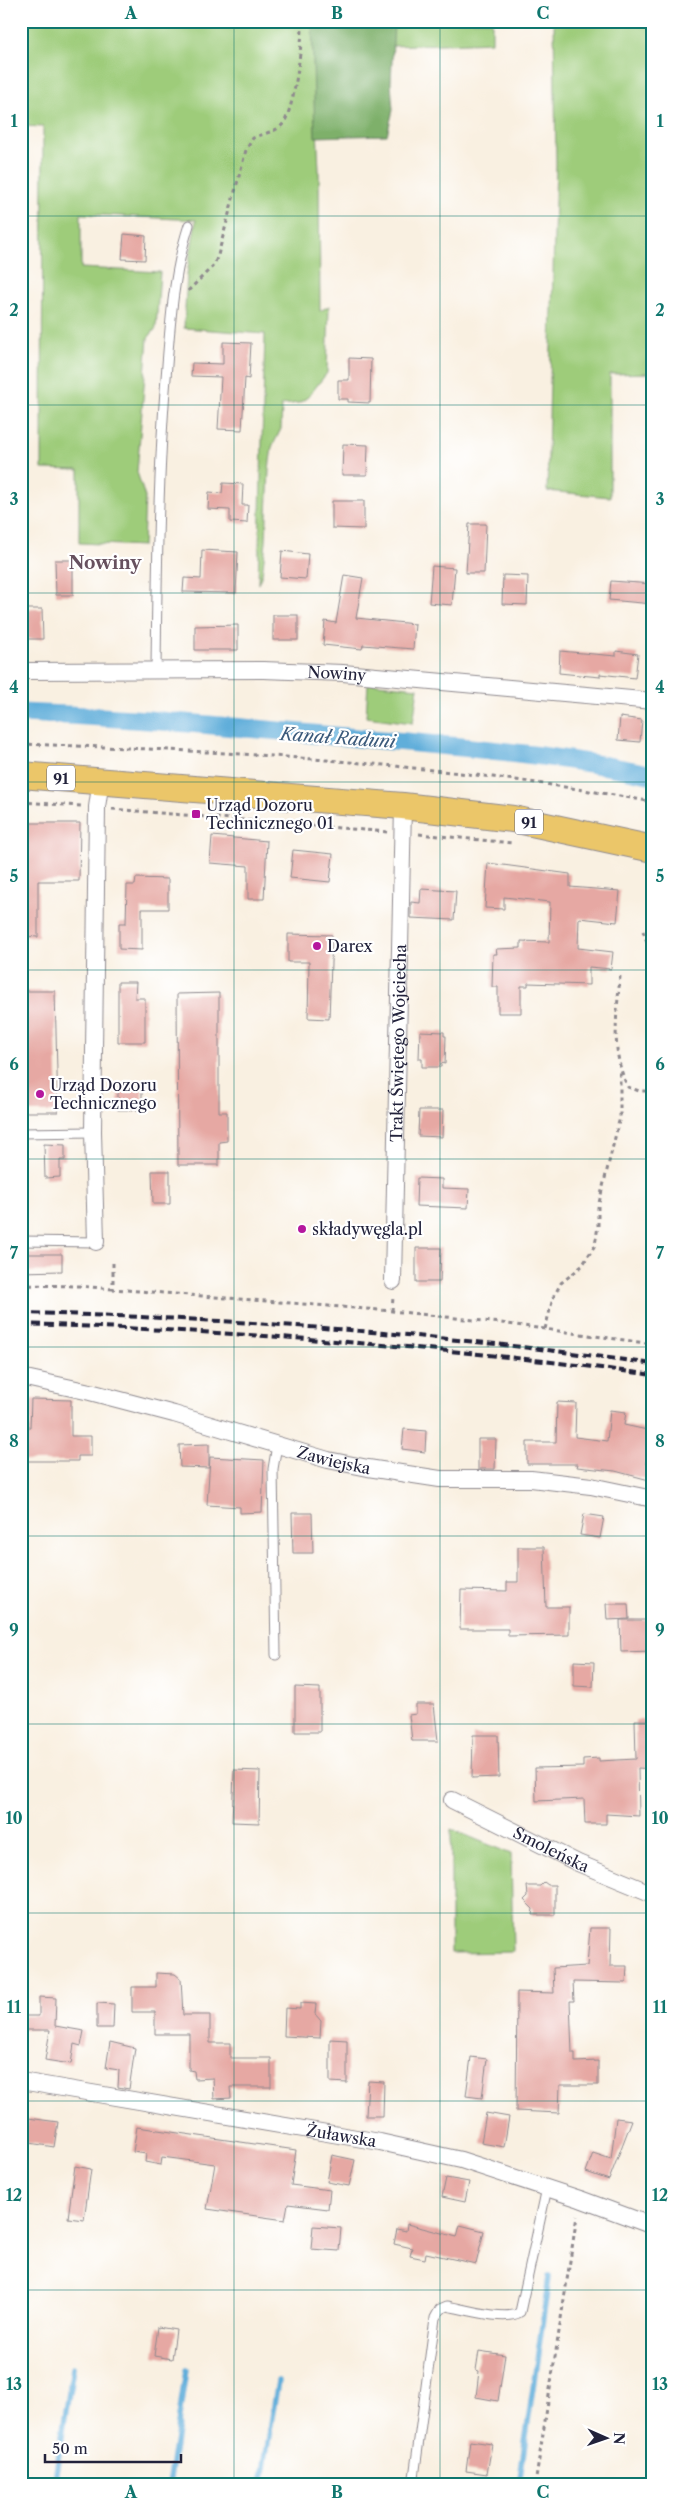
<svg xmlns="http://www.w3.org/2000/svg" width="674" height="2506" font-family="'Libre Caslon Text',serif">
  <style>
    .green { fill: #9ecc7a; stroke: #60775a }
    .forest { fill: #7eb06a; stroke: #506952 }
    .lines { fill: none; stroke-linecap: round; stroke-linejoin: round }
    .stream { stroke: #61aeda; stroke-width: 5.5 }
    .canal { stroke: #61aeda; stroke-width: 19 }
    .building { fill: #e6a8a3 }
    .lane-casing { stroke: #8e898e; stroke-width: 11 }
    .street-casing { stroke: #8e898e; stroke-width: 18 }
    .primary-casing { stroke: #8e898e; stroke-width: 28 }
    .path { stroke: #8e898e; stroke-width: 3; stroke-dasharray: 4 4; stroke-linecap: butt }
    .lane { stroke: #fff; stroke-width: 9 }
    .street { stroke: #fff; stroke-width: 16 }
    .primary { stroke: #ebc669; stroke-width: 26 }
    .rail { stroke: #22223b; stroke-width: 4; stroke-dasharray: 8 4; stroke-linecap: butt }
    .grid { fill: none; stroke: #0f766e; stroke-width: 1; stroke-opacity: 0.55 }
    .poi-dot { fill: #b5179e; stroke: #fff; stroke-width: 2 }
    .labels { text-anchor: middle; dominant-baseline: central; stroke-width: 4.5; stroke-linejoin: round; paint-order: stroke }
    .shield { fill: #fff; stroke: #646476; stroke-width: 1 }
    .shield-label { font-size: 15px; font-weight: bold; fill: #22223b }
    .street-label { font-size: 16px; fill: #22223b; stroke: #fff }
    .poi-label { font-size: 16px; fill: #22223b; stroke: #fff; text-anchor: start }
    .neighbourhood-label { font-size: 18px; font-weight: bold; fill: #67515f; stroke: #fff }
    .water-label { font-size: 18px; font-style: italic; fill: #3b5a7b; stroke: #fff }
    .neatline { fill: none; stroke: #0f766e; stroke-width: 2 }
    .grid-label { font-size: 16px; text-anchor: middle; font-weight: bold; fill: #0f766e }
  </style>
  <rect width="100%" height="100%" fill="#fff"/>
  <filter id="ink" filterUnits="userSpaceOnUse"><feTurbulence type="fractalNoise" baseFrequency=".02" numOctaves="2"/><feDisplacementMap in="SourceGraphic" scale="10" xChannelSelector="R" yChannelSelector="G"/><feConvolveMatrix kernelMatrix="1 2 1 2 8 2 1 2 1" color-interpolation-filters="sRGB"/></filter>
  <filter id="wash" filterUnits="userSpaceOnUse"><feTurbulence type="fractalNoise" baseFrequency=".0096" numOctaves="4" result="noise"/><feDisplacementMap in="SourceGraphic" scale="20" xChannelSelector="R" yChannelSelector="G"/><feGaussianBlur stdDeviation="1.12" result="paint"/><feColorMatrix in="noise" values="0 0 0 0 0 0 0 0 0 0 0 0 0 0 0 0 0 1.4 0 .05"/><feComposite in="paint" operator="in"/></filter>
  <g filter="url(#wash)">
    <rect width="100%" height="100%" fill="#f9f0e1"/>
    <g class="green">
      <path d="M21 21H312L319 170 320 311 329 306 327 373 308 397 299 403 282 405 281 429 272 447 269 469 266 542 262 574 258 584 265 334 184 328 187 274 196 220 81 214V268L160 272 156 328 148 338 137 472 145 497 143 546 79 543V470L42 469 43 127 21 126Z"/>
      <path d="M394 21H492V42L392 46Z"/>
      <path d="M554 21H653V373L610 374V497L547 491 556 164Z"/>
      <path d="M368 683 418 688 413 723 366 717Z"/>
      <path d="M451 1829 511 1854 513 1952 451 1953Z"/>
    </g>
    <path class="forest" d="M312 21H394L391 83 393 110 387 135 315 137Z"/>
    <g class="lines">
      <g class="stream">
        <path d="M54 2485 73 2368"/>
        <path d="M169 2485 186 2370"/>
        <path d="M261 2485 278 2381"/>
        <path d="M519 2485 549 2277"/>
      </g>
      <path class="canal" d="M21 713C133 717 245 728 357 738 456 746 555 754 653 775"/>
    </g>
    <g id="blocks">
      <g class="building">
        <path d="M124 234 146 236 145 260 122 259Z"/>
        <path d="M223 342 251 343 249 379 245 378 242 430 218 429 221 377 191 376 192 363 223 364Z"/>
        <path d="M349 358 371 359 370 403 348 402V399H338V380H349Z"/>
        <path d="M343 444 368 445 367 475H342Z"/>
        <path d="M223 483 243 484 242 505H248L247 523 230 522V510L208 509 209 492 222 493Z"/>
        <path d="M332 501H364V529L332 528Z"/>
        <path d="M469 524H486L484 573H466Z"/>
        <path d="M202 550 238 552 236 593 183 592 184 578 201 579Z"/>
        <path d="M282 551 308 554 306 579 280 577Z"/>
        <path d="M55 560H73V595H56Z"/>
        <path d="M432 566 455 568 452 605 429 603Z"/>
        <path d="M344 575 363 578 356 618 415 624 413 649 363 645 362 649 323 645 325 621 336 623Z"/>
        <path d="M503 575 528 576 527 605 502 604Z"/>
        <path d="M611 581 653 584V604L609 600Z"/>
        <path d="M25 609H42L43 639H25Z"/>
        <rect x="273" y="615" width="25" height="25"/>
        <path d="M238 625V650H195V626Z"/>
        <path d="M560 651 616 656V651L638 654 635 678 600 674V677L559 673Z"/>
        <path d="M620 717 642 720 640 742 618 740Z"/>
        <path d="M21 823H80L79 881H38V937L21 936Z"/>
        <path d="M212 836 267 841 264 899H248V866L210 863Z"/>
        <path d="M293 850 333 854 330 882 290 878Z"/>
        <path d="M488 863 570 874V887L620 891 617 922 579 918 578 948 613 952 611 969 589 967V985L528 983V986H521V1013H498V987H492L493 954H497L496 949 521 948V941L549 942 550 902 504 897V909L485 908Z"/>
        <path d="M136 878 168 879V909H142V950L119 949V923H126L127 885H135Z"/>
        <path d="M421 889 456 891 454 920 411 918V902L420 903Z"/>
        <path d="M288 934 332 935 329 1019 308 1018 309 962H288Z"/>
        <path d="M118 982H136L135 998H145V1042H118Z"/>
        <path d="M21 991H55L58 1112H21V1065H26V1018H21Z"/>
        <path d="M219 993V1112H227V1141L219 1142V1165H178L177 994Z"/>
        <path d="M420 1031 444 1032V1036H446L445 1064 441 1063V1067H422V1059H419Z"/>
        <rect x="118" y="1083" width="24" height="27"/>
        <path d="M419 1110H443L442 1137 418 1136Z"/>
        <path d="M44 1144 65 1145V1160H60V1177L45 1178Z"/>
        <path d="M152 1171H170V1204H153Z"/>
        <path d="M417 1178 442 1179V1188L469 1189 468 1208 416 1206Z"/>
        <path d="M416 1248H441L440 1282H416Z"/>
        <path d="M21 1254H62V1271L21 1272Z"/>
        <path d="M31 1399 71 1400V1436H91V1456H78V1461H23L21 1428H30Z"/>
        <path d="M557 1402 576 1403 575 1437 607 1441 610 1410 626 1412 624 1425 652 1431 646 1463 653 1464V1481L615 1471 577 1467 578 1464H527V1442H556Z"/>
        <path d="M404 1429 426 1431 425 1452 402 1449Z"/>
        <path d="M478 1439H496L495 1469H478Z"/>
        <path d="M209 1444V1468L180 1467 179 1445Z"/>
        <path d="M210 1457 264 1460 262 1512 240 1513V1507L207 1505Z"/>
        <path d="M292 1513H312L313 1553H293Z"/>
        <path d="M584 1514 604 1517 600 1538 580 1535Z"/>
        <path d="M518 1547H544L546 1607H569V1635L508 1636V1629H460L461 1590 507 1591V1582H518Z"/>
        <path d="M606 1604H628L629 1619 607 1620Z"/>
        <path d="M620 1620H653V1651L621 1652Z"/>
        <path d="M574 1661 594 1662 593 1687 574 1686Z"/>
        <path d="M295 1687 320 1688V1732H295Z"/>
        <path d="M416 1704H434L438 1741H412L409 1715 416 1714Z"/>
        <path d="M635 1720H653V1769L638 1768 639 1816 606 1814V1824H585L584 1799 536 1801 535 1768 583 1767V1759L599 1758V1761L636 1759Z"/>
        <path d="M473 1735H498L499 1777 472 1778Z"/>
        <path d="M234 1770 260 1771 259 1823 232 1822Z"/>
        <path d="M544 1882 548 1885H555V1915H532L533 1909 524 1900 528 1896 527 1886H540Z"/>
        <path d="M590 1928H611L610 1966H627L626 1983 573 1982 574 2001H570L572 2053H575V2062L598 2061V2085H560L559 2113 516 2111 517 1992 554 1993 553 1968 587 1966Z"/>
        <path d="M156 1973 175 1974 181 1979 183 2015H210V2043H230V2058H271V2087H230L231 2098 214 2099 213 2078 195 2079 194 2071 189 2070V2034H155V2012H132V1987H156Z"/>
        <path d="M39 1997 56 1998 55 2026 84 2031 81 2046 74 2044 71 2064 45 2060 50 2030H21V2016H39Z"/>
        <path d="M97 2003 114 2004 113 2028H97Z"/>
        <path d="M300 2003 316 2004 315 2014 321 2021 320 2038 284 2036 285 2008 300 2009Z"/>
        <path d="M330 2039 347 2040V2083L330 2082Z"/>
        <path d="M110 2042 135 2048 129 2089 118 2087 119 2070 106 2068Z"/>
        <path d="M471 2057 487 2059 482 2098 466 2096Z"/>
        <path d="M368 2081 384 2082 383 2116H366Z"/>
        <path d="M486 2113 509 2117 504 2147 481 2143Z"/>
        <path d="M28 2118 58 2122 54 2147 24 2142Z"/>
        <path d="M616 2118 632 2120 609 2180 586 2172 593 2153 611 2159Z"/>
        <path d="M137 2127 296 2150 291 2185 330 2190 328 2209 288 2204 285 2220 207 2209 215 2164 162 2157 161 2165 145 2162 146 2154 133 2152Z"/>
        <path d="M332 2155 355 2160 349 2186 327 2182Z"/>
        <path d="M75 2166 91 2169 84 2220 68 2218Z"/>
        <path d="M446 2178 469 2182 465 2202 442 2197Z"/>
        <path d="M407 2224 457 2237 460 2225 484 2231 476 2264 426 2253 425 2259 410 2256 412 2248 394 2244 397 2229 406 2231Z"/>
        <path d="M313 2226 341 2228 339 2251 311 2249Z"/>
        <path d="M158 2327 176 2330 172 2359 154 2356Z"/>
        <path d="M479 2351 505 2355 498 2401 476 2397 479 2371 476 2370Z"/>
        <path d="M470 2441 492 2444 487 2474 466 2471Z"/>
      </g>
    </g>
  </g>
  <g filter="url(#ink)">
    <use href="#blocks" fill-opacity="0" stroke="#8e898e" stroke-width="1"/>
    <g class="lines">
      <defs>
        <g id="lane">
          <path d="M156 670C157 573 158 475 166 378 170 326 173 274 189 225"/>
          <path d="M21 1133 93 1132"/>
          <path d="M21 1241 96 1242"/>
          <path d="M276 1655 273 1469 277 1445"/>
          <path d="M413 2485 435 2318 440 2309 447 2306C463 2309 507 2322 520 2312L547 2188"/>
        </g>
        <g id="street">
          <path id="s1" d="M21 671 263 670 343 673 653 701"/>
          <path d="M96 1242 93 1132 97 807 101 780"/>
          <path id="s2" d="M393 1281 403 806"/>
          <path id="s3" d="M21 1377 90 1392 174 1414 328 1460 368 1468 440 1479H531L591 1486 653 1499"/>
          <path id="s4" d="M452 1800 578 1863 653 1894"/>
          <path id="s5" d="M21 2081 380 2142 461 2160 580 2199 653 2226"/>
        </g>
        <path id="primary" d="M21 775 403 806 513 819 653 849"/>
      </defs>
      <use href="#lane" class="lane-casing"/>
      <use href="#street" class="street-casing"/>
      <use href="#primary" class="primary-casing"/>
      <g class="path">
        <path d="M188 291 214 265 218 255 246 150 253 138C261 134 275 132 281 126 294 116 303 39 302 21"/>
        <path d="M21 744C232 751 445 763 653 802"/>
        <path d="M21 802 81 806"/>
        <path d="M112 809 388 832"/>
        <path d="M419 834 512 843"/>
        <path d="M643 931 653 959"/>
        <path d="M620 976C617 1013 610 1052 628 1087L639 1091H653"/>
        <path d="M113 1263V1289L392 1311 501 1323 653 1344"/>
        <path d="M21 1285 79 1286 113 1289"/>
        <path d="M392 1311 393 1297"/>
        <path d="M545 1329 553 1298 561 1283 582 1266 595 1245 598 1226V1207L620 1117V1071"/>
        <path d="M535 2485 577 2216"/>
      </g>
      <use href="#lane" class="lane"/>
      <use href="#street" class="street"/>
      <use href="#primary" class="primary"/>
      <g class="rail">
        <path d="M21 1313C232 1318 444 1334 653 1364"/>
        <path d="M21 1324C232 1331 444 1346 653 1375"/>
      </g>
    </g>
  </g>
  <path class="grid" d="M234 21V2485M440 21V2485M21 216H653M21 405H653M21 593H653M21 782H653M21 970H653M21 1159H653M21 1347H653M21 1536H653M21 1724H653M21 1913H653M21 2101H653M21 2290H653"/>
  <g class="poi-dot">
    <rect x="191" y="809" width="10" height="10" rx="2.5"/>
    <circle cx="317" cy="946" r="5"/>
    <circle cx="40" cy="1094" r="5"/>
    <circle cx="302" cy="1229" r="5"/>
  </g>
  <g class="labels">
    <g class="shield">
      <rect x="47" y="765.5" width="28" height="25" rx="4"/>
      <rect x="515" y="809.5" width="28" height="25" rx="4"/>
    </g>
    <g class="shield-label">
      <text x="61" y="778">91</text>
      <text x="529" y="822">91</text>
    </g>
    <g class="street-label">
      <text stroke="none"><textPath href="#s1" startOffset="316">Nowiny</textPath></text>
      <text stroke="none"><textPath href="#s2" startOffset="238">Trakt Świętego Wojciecha</textPath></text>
      <text stroke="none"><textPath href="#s3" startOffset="324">Zawiejska</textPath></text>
      <text stroke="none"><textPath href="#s4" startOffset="111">Smoleńska</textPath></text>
      <text stroke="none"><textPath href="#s5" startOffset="325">Żuławska</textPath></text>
    </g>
    <g class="poi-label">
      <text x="206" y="805">Urząd Dozoru<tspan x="206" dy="18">Technicznego 01</tspan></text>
      <text x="327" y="946">Darex</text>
      <text x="50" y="1085">Urząd Dozoru<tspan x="50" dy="18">Technicznego</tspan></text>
      <text x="312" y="1229">składywęgla.pl</text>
    </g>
    <g class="neighbourhood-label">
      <text x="105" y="563">Nowiny</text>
    </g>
    <g class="water-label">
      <text transform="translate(338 738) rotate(4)">Kanał Raduni</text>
    </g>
  </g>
  <rect width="674" height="2506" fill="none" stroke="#fff" stroke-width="55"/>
  <g transform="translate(606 2438) rotate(92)" stroke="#ffffff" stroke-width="4" paint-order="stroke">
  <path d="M0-4L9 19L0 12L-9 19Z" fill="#22223b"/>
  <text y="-8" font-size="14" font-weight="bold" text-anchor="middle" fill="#22223b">N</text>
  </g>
  <path d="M45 2454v8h136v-8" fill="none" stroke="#22223b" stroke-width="2.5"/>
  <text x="52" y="2454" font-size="15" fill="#22223b" stroke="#ffffff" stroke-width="4" paint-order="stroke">50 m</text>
  <rect x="28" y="28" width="618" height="2450" class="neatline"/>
  <g class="grid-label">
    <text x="131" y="19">A</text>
    <text x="337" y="19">B</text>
    <text x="543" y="19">C</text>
    <text x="14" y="127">1</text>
    <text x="660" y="127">1</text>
    <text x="14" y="316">2</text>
    <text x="660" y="316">2</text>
    <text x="14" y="505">3</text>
    <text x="660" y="505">3</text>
    <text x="14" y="693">4</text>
    <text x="660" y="693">4</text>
    <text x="14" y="882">5</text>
    <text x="660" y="882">5</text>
    <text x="14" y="1070">6</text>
    <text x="660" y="1070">6</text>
    <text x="14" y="1259">7</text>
    <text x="660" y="1259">7</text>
    <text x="14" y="1447">8</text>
    <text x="660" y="1447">8</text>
    <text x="14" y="1636">9</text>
    <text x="660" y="1636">9</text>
    <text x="14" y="1824">10</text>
    <text x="660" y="1824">10</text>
    <text x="14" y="2013">11</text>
    <text x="660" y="2013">11</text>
    <text x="14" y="2201">12</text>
    <text x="660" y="2201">12</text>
    <text x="14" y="2390">13</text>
    <text x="660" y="2390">13</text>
    <text x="131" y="2498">A</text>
    <text x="337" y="2498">B</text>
    <text x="543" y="2498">C</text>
  </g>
</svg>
